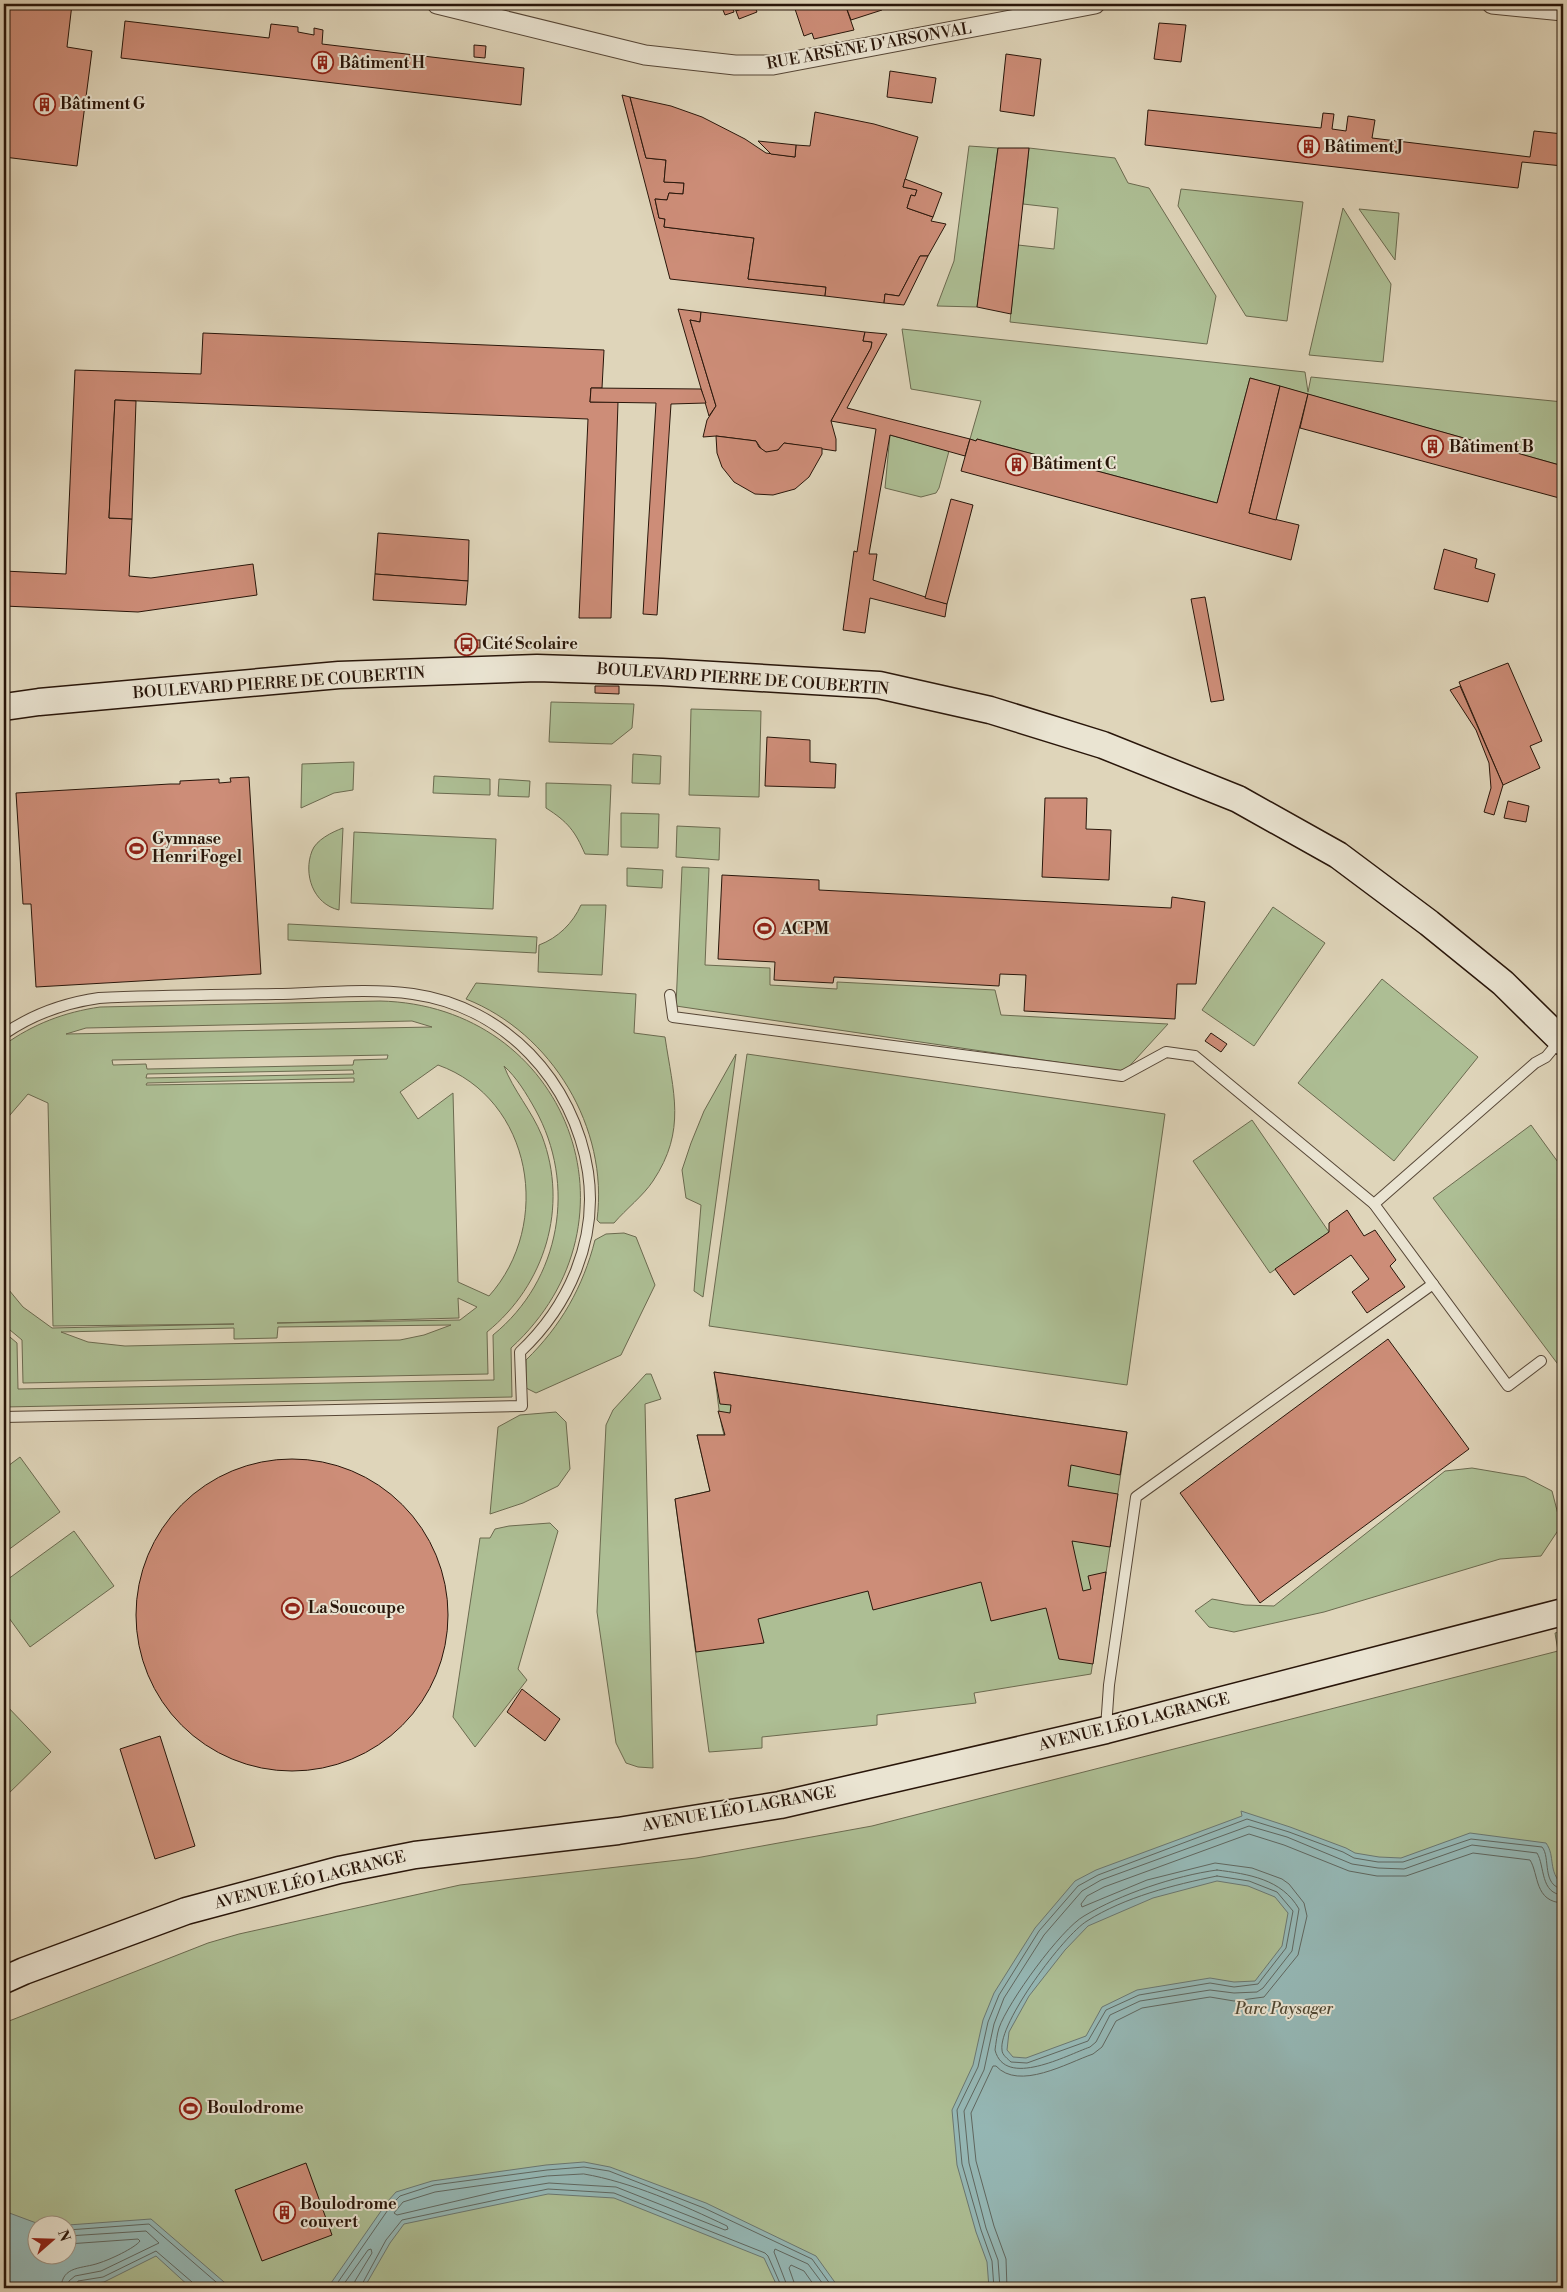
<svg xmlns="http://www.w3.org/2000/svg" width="1567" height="2292" font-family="'Libre Bodoni',serif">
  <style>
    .green { fill: #adbe94; stroke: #6b6a4f; fill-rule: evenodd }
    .water { fill: #95b8b6; stroke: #6a7771; fill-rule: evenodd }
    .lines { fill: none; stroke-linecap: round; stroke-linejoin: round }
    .shore { stroke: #5f6760; stroke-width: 1 }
    .building { fill: #cd8d78; stroke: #29160a }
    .lane-casing { stroke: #564636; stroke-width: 12 }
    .street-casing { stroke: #564636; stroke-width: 21 }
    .secondary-casing { stroke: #29160a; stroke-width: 29 }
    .lane { stroke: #eae4d2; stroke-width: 10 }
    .street { stroke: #eae4d2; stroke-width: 19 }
    .secondary { stroke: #eae4d2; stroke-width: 26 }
    .labels { text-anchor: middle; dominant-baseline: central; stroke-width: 4; stroke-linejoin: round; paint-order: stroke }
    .street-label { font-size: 16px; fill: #29160a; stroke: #eae4d2 }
    .poi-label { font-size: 16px; font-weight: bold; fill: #29160a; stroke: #eae4d2; text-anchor: start }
    .park-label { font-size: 16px; font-style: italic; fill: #514833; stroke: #eae4d2 }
  </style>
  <rect width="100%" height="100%" fill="#dfd5ba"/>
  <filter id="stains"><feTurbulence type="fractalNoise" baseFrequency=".004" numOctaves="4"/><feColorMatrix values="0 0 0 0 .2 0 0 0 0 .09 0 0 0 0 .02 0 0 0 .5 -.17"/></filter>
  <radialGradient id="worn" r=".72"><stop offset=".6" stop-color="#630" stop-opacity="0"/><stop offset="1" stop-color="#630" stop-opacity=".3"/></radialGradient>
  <g class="green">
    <path d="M969 146 998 148 977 307 937 306 954 261Z"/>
    <path d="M1029 148 1115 158 1128 183 1149 188 1216 296 1207 344 1010 322 1018 245 1054 249 1058 208 1023 204Z"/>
    <path d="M1181 189 1303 202 1287 321 1246 316 1178 206Z"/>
    <path d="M1343 208 1391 284 1383 362 1309 355Z"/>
    <path d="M1359 209 1399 213 1395 260Z"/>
    <path d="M902 329 1305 372 1308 392 1311 377 1563 402V466L1250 378 1217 503 977 439 976 441 970 439 981 401 911 389Z"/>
    <path d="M890 435 949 451 939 488 936 493 921 497 885 488Z"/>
    <path d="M551 702 634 704 632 728 612 744 549 742Z"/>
    <path d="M691 709 761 711 759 797 689 795Z"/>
    <path d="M633 754 661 756 660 784 632 783Z"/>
    <path d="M354 762 353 790 334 793 301 808 302 764Z"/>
    <path d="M434 776 490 779V795L433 793Z"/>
    <path d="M499 779 530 781 529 797 498 796Z"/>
    <path d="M546 783 611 785 608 855 585 854C575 831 568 822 546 808Z"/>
    <path d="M621 813 659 814 658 848 621 847Z"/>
    <path d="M677 826 720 828 719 860 676 857Z"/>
    <path d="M343 828 339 910C313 904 303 874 312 851 316 840 332 832 343 828Z"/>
    <path d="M354 832 496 839 493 909 351 903Z"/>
    <path d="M682 867 709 868 705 965 770 968V985L837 989V982L995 990 1001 1015 1168 1024 1124 1072 676 1006Z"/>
    <path d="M627 868 663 870 662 888 627 886Z"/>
    <path d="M581 905H606L602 975 538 972 539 945C558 938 573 923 581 905Z"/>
    <path d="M1273 907 1325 943 1254 1046 1202 1010Z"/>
    <path d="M288 924 537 937 536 953 288 940Z"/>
    <path d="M1382 979 1478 1057 1394 1161 1298 1083Z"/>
    <path d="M476 983 636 994 634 1033 665 1037C673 1092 687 1130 653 1181 643 1196 626 1209 614 1223H600L597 1220C609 1128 552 1033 466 999Z"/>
    <path d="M380 1001C567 1005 650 1221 511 1348L512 1397 4 1407V1332L17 1343 18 1389 494 1380 493 1335C561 1280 577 1184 535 1109 526 1093 517 1078 504 1066 513 1090 532 1111 542 1136 569 1207 545 1285 487 1332L488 1374 23 1383 22 1340 4 1325V1284L23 1307 52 1328 234 1324 53 1326 48 1103 28 1094 4 1122V1045C33 1024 65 1012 100 1007ZM412 1021 432 1027 66 1034 86 1028ZM388 1055 387 1059 354 1060 353 1065 147 1069 146 1064 113 1065 112 1060ZM438 1065C533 1099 553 1225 489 1296L458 1282 453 1093 418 1119 400 1092ZM353 1070 354 1074 146 1078 147 1074ZM354 1078V1082L146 1085 147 1083ZM458 1298 477 1307 460 1320 277 1323 459 1318ZM451 1325 424 1335 400 1340 125 1346 88 1342 61 1332 234 1328V1339L277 1338 278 1327Z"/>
    <path d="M736 1054 703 1297 694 1291 701 1205 686 1198 682 1170 691 1143 704 1111Z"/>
    <path d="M747 1054 1165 1114 1127 1385 709 1326Z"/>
    <path d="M1252 1120 1329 1232 1270 1273 1193 1161Z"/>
    <path d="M1531 1125 1563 1169V1371L1433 1198Z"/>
    <path d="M624 1233 636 1237 655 1285 621 1355 536 1393 526 1388V1360C561 1326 583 1287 595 1240L606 1234Z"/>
    <path d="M714 1372 1127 1432 1091 1674 974 1693 976 1703 877 1715V1725L762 1737V1748L709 1752 675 1499 710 1491 697 1435H724C718 1414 718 1394 714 1372Z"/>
    <path d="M646 1374H651L661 1399 645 1404 653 1768 638 1767 626 1763 616 1743 597 1612 606 1425 613 1410Z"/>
    <path d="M556 1412 566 1422 570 1469 558 1486 523 1503 490 1514 498 1427 520 1415Z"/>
    <path d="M20 1457 60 1512 4 1553V1469Z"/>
    <path d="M1472 1468 1525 1477 1552 1491 1561 1526 1541 1556 1500 1559 1324 1612 1234 1632 1209 1627 1195 1611 1212 1599 1245 1605 1274 1606 1445 1471Z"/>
    <path d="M550 1523 558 1531 518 1669 527 1680 475 1747 453 1717 480 1538H490L495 1529 509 1526Z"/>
    <path d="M74 1531 114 1586 30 1647 4 1611V1582Z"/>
    <path d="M1563 1631V2288H4V2023L208 1943 239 1934 460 1885 696 1858 872 1826 1558 1651 1555 1633ZM38 2224H68V2254H38Z"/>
    <path d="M4 1703 51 1752 4 1798Z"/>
  </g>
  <g class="water">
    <path d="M1241 1811 1290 1827 1346 1848 1355 1853 1379 1857 1401 1858 1470 1833 1546 1843C1556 1857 1547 1870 1563 1886V2279L1561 2288H989L987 2262 976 2232 957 2165 952 2110 973 2065 983 2020 994 1993 1035 1928 1075 1881 1096 1870 1242 1816ZM1217 1881 1248 1886 1275 1897 1288 1913 1282 1946 1255 1981 1234 1982 1210 1978 1137 1990 1102 2007 1086 2036 1026 2058 1013 2057 1007 2050 1009 2032 1029 1996 1065 1950 1088 1926 1153 1898Z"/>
    <path d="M584 2162 610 2167 706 2203 816 2256 839 2288H778L764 2258 614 2198 548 2194 404 2224 390 2243 364 2288H296L331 2283 388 2201 396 2192 432 2181 546 2165Z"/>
    <path d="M4 2211 39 2224 38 2254H68V2225L151 2219 231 2288H191L156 2256 104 2282 65 2288H4Z"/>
  </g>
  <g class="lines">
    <g class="shore">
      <path d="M1217 1870C1248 1874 1282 1879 1299 1909L1292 1951 1263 1988 1257 1992 1234 1993 1210 1990 1140 2001 1110 2015 1096 2042 1090 2047C1067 2055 1005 2089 995 2050 996 2043 997 2034 999 2028 1008 2002 1061 1929 1084 1916 1121 1894 1174 1876 1217 1870Z"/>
      <path d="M1217 1876 1249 1881 1277 1892 1293 1911 1286 1948 1258 1984 1234 1987 1210 1983 1139 1995 1106 2010 1088 2041 1027 2063 1011 2062C1008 2059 1002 2055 1002 2050 998 2023 1064 1935 1087 1921 1125 1897 1173 1885 1217 1876Z"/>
      <path d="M584 2174C631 2182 683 2205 727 2226L728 2229 725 2230 616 2187 549 2183 499 2191 397 2215 394 2213 403 2202 435 2192 547 2176Z"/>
      <path d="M68 2230 149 2224 223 2288"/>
      <path d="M68 2236 146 2231 159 2243 101 2271 75 2276 69 2281 68 2288"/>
      <path d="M61 2288C62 2265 83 2269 99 2263 109 2260 135 2248 140 2241L138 2239 68 2244"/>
      <path d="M75 2288 78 2281 103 2277 156 2251 192 2282 194 2288"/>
      <path d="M328 2288 336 2285 392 2204 400 2196 434 2185 547 2170 584 2167 609 2171 704 2208 812 2259 833 2288"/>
      <path d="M341 2288 368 2250 371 2249 372 2253 355 2281 354 2288"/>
      <path d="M360 2288 386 2240 402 2220 548 2189 614 2193 765 2253 768 2256 782 2288"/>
      <path d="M788 2288 774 2252 775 2249 808 2264 826 2288"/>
      <path d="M796 2288 789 2268 791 2265 804 2271 816 2288"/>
      <path d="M994 2288 992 2261 981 2230 962 2164 957 2110 978 2067 988 2022 999 1995 1039 1931 1078 1886 1098 1875 1247 1819 1289 1832 1343 1852 1354 1858 1378 1862H1403L1471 1839 1542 1847C1551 1857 1541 1886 1563 1889"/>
      <path d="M1000 2288 998 2260 986 2228 969 2163 964 2111 984 2070 994 2024 1004 1998 1044 1935 1082 1891 1101 1880 1249 1826 1287 1837 1352 1864 1378 1868 1404 1869 1472 1845 1537 1853C1545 1866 1540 1894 1563 1895"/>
      <path d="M1007 2288 1006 2259 994 2226 976 2161 971 2113 993 2066H996C1019 2091 1067 2063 1093 2054L1102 2047 1116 2021 1142 2008 1210 1997 1234 2001 1264 1997 1298 1955 1307 1916 1304 1903 1289 1884 1282 1879 1252 1868 1215 1863 1147 1880 1082 1907 1081 1904 1087 1896 1104 1887 1249 1834 1284 1845 1349 1871 1377 1876H1406L1473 1853 1530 1860C1539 1874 1534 1902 1563 1903"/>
    </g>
  </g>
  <g class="building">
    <path d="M4 4H72L67 47 92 51 77 166 4 157Z"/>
    <path d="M731 4 734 12 725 15 721 5Z"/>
    <path d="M733 4H754V5L736 11Z"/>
    <path d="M800 4H845L854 30 814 39 812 33 804 36 794 6Z"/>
    <path d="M845 4H880L882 10 851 20Z"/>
    <path d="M754 5 757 12 739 19 736 11Z"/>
    <path d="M125 21 269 38 271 24 298 27V32L314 35V28L323 30 322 44 524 68 521 105 121 58Z"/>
    <path d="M1159 23 1186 25 1181 62 1154 59Z"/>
    <path d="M474 45 486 46 485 58 474 57Z"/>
    <path d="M1006 54 1041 59 1034 116 1000 111Z"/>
    <path d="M890 71 936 78 932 103 887 97Z"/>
    <path d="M622 95 630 97 646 158 666 160 664 182 684 183 683 194 669 193 667 200 655 199 659 218 665 219 664 227 754 238 748 279 826 287 825 296 670 279Z"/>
    <path d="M630 97 671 106 702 117 745 139 766 153 795 157 796 145 810 146 815 112 874 124 918 137 903 187 917 190 915 196 911 195 907 208 933 217 931 221 946 224 928 256H920L899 296 885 294 884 303 825 296 826 287 748 279 754 238 664 227 665 219 659 218 655 199 667 200 669 193 683 194 684 183 664 182 666 160 646 158Z"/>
    <path d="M1148 110 1321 128 1323 113 1334 114 1332 129 1346 131 1348 116 1375 120 1372 138 1530 157 1534 131 1563 134V166L1522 162 1518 188 1145 145Z"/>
    <path d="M758 141 796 145 795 157 771 154Z"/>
    <path d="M998 148H1029L1011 314 977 307Z"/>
    <path d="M905 179 942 193 933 217 907 208 911 195 915 196 917 190 903 187Z"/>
    <path d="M920 256H928L904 305 884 303 885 294 899 296Z"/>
    <path d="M678 309 701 312 700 322 690 320 716 406 709 416Z"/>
    <path d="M701 312 865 332 863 341 872 342 871 348 831 421 836 439V451L784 443 778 450 768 453 762 450 756 441 716 436 703 437 707 420 716 406 690 320 700 322Z"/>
    <path d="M865 332 887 334 847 408 970 439 965 456 890 435 869 554H877L873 580 947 604 945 617 870 598 865 633 843 630 854 551 857 552 876 429 831 421 871 348 872 342 863 341Z"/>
    <path d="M203 333 604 350 602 388H591L590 402H618L611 618H579L588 419 115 400 109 518 132 519 129 576 151 578 253 564 257 595 138 612 4 606V571L66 574 75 370 201 374Z"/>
    <path d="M1250 378 1280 386 1249 513 1299 525 1291 560 961 471 970 439 976 441 977 439 1217 503Z"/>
    <path d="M1280 386 1308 394 1276 520 1249 513Z"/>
    <path d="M591 388 701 389 706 403 671 404 657 615 643 614 656 403 590 402Z"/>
    <path d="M1308 394 1563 466V499L1300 428Z"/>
    <path d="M115 400 136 401 132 519 109 518Z"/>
    <path d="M716 436 756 441 759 447 766 452 778 450 784 443 822 448V454L809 477 795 489 773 495 755 494 734 482 722 467 717 453Z"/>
    <path d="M951 499 973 505 947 604 925 598Z"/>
    <path d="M378 533 469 540 468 581 375 574Z"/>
    <path d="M1444 549 1477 559 1475 568 1495 574 1488 602 1434 589Z"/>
    <path d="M375 574 468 581 466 605 373 600Z"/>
    <path d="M1205 597 1224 700 1211 702 1191 599Z"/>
    <rect x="455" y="640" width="25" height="8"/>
    <path d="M1508 663 1542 741 1530 746 1540 768 1503 785 1459 682Z"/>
    <path d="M595 686H619V694L595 693Z"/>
    <path d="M1460 686 1503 785 1494 815 1484 812 1491 788 1489 763 1476 730 1450 690Z"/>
    <path d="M767 737 810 740V762L836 764 835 788 765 786Z"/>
    <path d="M249 777 261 974 36 987 31 904H23L16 793 170 784H180V781L219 779V783L231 782 230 778Z"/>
    <path d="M1045 798H1087L1086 829 1111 830 1109 880 1042 877Z"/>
    <path d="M1508 801 1529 806 1526 822 1504 818Z"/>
    <path d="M722 875 819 880V890L1171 908 1172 897 1205 902 1196 984H1177L1175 1019 1024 1011 1026 975 1000 974 999 986 834 977 833 983 774 980 775 962 718 959Z"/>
    <path d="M1211 1033 1227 1044 1221 1052 1205 1041Z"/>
    <path d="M1347 1210 1364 1236 1375 1230 1396 1260 1390 1266 1405 1287 1367 1313 1352 1292 1369 1279 1351 1255 1294 1295 1275 1269 1329 1232V1223Z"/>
    <path d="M1388 1339 1469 1449 1260 1603 1180 1493Z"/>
    <path d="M714 1372 1127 1432 1120 1475 1071 1465 1068 1486 1118 1494 1110 1547 1072 1541 1083 1591 1091 1589 1088 1576 1106 1572 1093 1664 1059 1659 1046 1608 991 1621 981 1582 873 1610 868 1591 758 1619 764 1643 696 1652 675 1499 710 1491 697 1435H725L718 1411 730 1413 731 1405 720 1404Z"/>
    <circle cx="292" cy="1615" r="156"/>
    <path d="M522 1689 560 1719 545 1741 507 1712Z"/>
    <path d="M160 1736 195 1846 155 1859 120 1749Z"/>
    <path d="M306 2163 332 2235 262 2261 235 2190Z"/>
  </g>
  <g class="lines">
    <defs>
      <g id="lane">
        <path d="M670 995 673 1017 1122 1076 1166 1052 1195 1056 1374 1204 1535 1063 1546 1057 1561 1039"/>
        <path d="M4 1034C33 1014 64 1003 99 998 158 995 217 995 276 994 321 993 369 988 413 994 505 1007 574 1081 588 1172 598 1240 569 1306 520 1352L522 1406 4 1417"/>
        <path d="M1374 1204 1508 1386 1541 1361"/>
        <path d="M1106 1728 1109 1685 1136 1497 1433 1284"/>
      </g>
      <g id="street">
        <path d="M437 4 645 55 735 65H773L1095 4"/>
        <path d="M1492 4 1563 11"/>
      </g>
      <g id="secondary">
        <path d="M4 707 39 702 339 675 537 668 662 672 879 685 990 710 1103 745 1238 799 1338 855 1429 923 1503 983 1563 1042"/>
        <path d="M4 1980 24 1971 186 1911 339 1870 415 1855 618 1831 780 1805 1106 1730 1563 1612"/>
      </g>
    </defs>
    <use href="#lane" class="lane-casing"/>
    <use href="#street" class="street-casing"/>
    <use href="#secondary" class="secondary-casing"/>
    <use href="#lane" class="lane"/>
    <use href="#street" class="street"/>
    <use href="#secondary" class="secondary"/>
  </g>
  <defs>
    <symbol id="building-ring" viewBox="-11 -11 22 22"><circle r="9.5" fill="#eae4d2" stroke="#8f2418" stroke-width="1.5"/><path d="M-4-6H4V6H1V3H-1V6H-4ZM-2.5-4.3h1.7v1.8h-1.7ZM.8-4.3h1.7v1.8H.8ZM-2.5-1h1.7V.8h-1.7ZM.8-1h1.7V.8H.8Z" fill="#8f2418"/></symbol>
    <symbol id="bus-ring" viewBox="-11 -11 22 22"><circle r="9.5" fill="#eae4d2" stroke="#8f2418" stroke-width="1.5"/><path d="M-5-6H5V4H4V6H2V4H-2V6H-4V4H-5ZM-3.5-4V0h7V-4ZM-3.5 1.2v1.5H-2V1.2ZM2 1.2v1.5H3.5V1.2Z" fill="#8f2418"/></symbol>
    <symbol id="stadium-ring" viewBox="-11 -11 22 22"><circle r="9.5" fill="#eae4d2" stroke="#8f2418" stroke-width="1.5"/><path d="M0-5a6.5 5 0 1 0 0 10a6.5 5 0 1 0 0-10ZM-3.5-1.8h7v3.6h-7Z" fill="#8f2418"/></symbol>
  </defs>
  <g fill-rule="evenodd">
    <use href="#building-ring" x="310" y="50" width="25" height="25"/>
    <use href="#building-ring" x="32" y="92" width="25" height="25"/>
    <use href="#building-ring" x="1296" y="134" width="25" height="25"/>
    <use href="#building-ring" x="1420" y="434" width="25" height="25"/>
    <use href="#building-ring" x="1004" y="452" width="25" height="25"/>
    <use href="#bus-ring" x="454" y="632" width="25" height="25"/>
    <use href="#stadium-ring" x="124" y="836" width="25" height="25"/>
    <use href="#stadium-ring" x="752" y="916" width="25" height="25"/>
    <use href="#stadium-ring" x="280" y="1596" width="25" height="25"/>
    <use href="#stadium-ring" x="178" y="2096" width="25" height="25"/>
    <use href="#building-ring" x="272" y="2200" width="25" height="25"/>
  </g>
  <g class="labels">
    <g class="street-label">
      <text transform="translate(869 46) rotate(-10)">RUE ARSÈNE D'ARSONVAL</text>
      <text transform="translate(743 679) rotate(4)">BOULEVARD PIERRE DE COUBERTIN</text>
      <text transform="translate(279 683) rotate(-4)">BOULEVARD PIERRE DE COUBERTIN</text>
      <text transform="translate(1134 1722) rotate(-14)">AVENUE LÉO LAGRANGE</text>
      <text transform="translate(739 1809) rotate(-10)">AVENUE LÉO LAGRANGE</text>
      <text transform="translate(310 1880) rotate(-14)">AVENUE LÉO LAGRANGE</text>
    </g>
    <g class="poi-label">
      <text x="339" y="63">Bâtiment H</text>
      <text x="60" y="104">Bâtiment G</text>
      <text x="1324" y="147">Bâtiment J</text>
      <text x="1449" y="447">Bâtiment B</text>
      <text x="1032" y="464">Bâtiment C</text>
      <text x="482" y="644">Cité Scolaire</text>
      <text x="152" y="839">Gymnase<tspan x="152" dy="18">Henri Fogel</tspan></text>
      <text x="781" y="929">ACPM</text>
      <text x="308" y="1608">La Soucoupe</text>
      <text x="207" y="2108">Boulodrome</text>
      <text x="300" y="2204">Boulodrome<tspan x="300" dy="18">couvert</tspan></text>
    </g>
    <g class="park-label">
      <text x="1284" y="2009">Parc Paysager</text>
    </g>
  </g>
  <rect width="1567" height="2292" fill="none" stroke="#dfd5ba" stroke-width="20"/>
  <rect x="5" y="5" width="1557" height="2282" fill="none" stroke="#29160a" stroke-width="2.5"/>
  <rect x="10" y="10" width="1547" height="2272" fill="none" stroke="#29160a"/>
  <g transform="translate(52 2240) rotate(70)"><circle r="24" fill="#eae4d2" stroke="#9d9282"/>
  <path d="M0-4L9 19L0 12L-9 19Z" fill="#8f2418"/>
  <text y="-8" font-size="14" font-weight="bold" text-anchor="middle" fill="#29160a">N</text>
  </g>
  <rect width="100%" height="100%" filter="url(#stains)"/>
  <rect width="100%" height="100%" fill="url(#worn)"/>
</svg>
